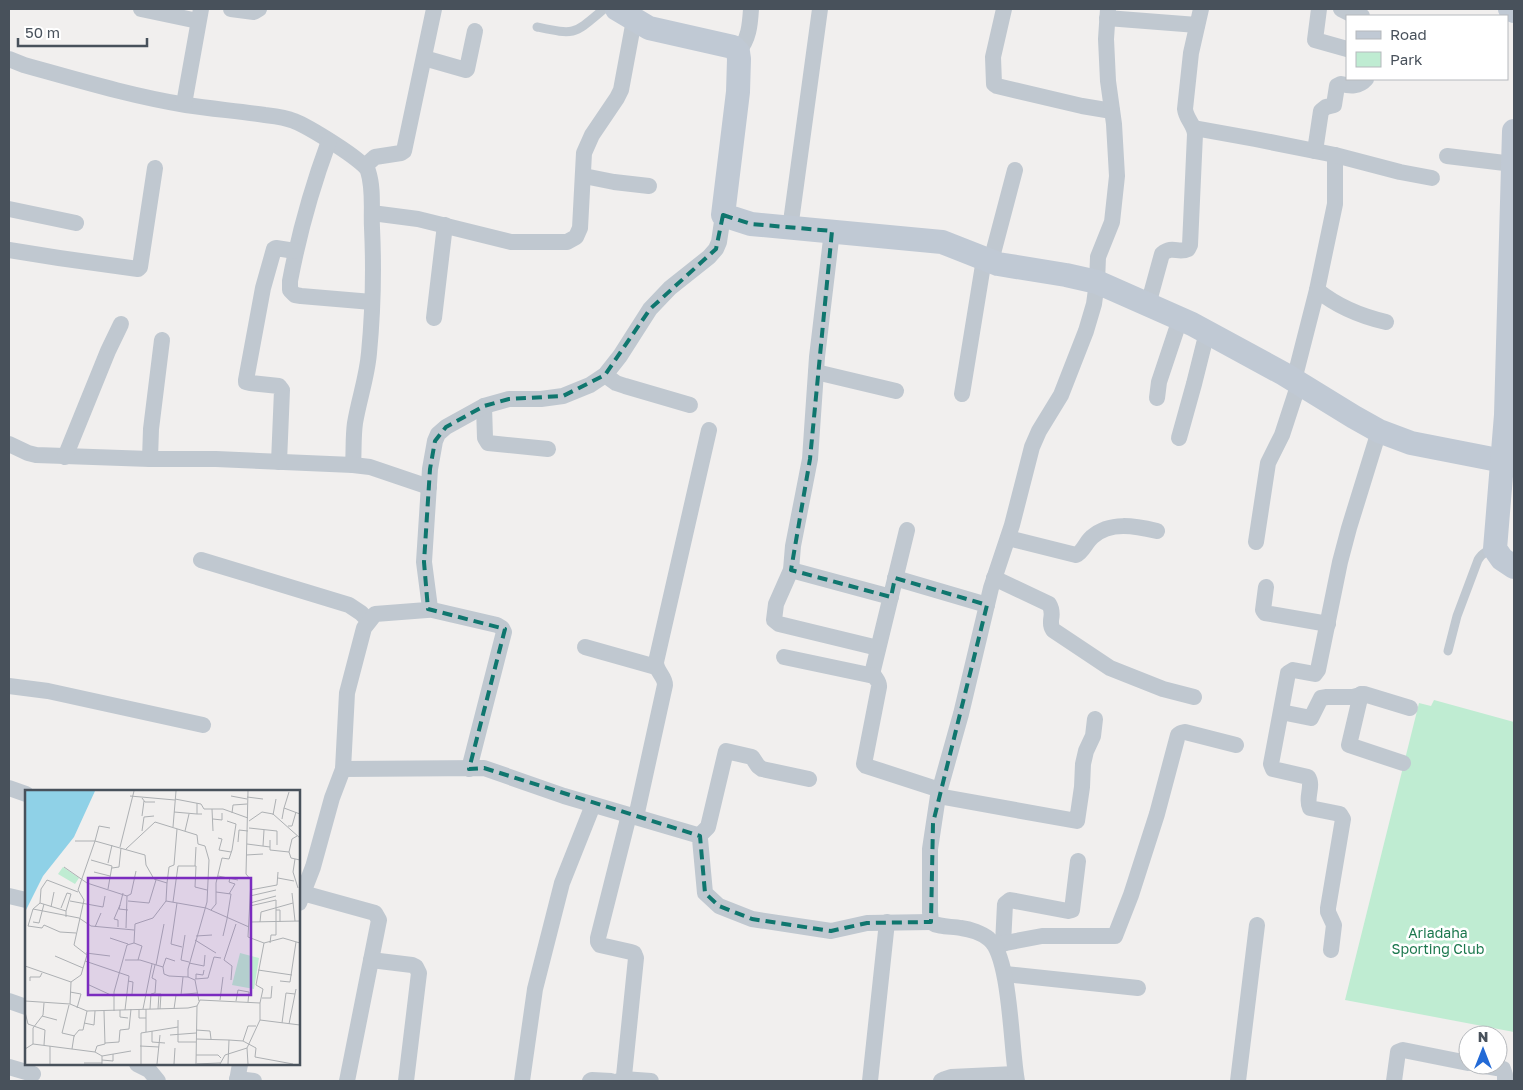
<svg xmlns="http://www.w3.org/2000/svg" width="1523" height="1090" font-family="'Golos Text',sans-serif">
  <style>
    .green { fill: #bfecd2 }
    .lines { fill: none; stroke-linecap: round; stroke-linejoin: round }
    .lane { stroke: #c0c8d0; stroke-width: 9 }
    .street { stroke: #c0c8d0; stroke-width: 16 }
    .secondary { stroke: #c0c9d4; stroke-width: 24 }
    .marked { fill: none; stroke: #0f766e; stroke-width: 4; stroke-dasharray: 10 6; stroke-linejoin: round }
    .labels { text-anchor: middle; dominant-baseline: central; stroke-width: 5; stroke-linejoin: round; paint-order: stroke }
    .park-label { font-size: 14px; fill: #1c784e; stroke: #fff }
    .inset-road { fill: none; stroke: #adb0b3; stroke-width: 1 }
    .view { fill: #7b2cbf; fill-opacity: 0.15; stroke: #7b2cbf; stroke-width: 2.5 }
    .inset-edge { fill: none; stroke: #48515b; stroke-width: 2.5 }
  </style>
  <rect width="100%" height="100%" fill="#f1efee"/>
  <path class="green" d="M1434 700 1514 722V1032L1345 1000 1419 703 1431 706Z"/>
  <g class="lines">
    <g class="lane">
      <path d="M537 27C576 35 573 35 604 9"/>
      <path d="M1448 651 1457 616 1478 560C1483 552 1487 551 1495 549"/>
    </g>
    <g class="street">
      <path d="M141 9 198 21"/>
      <path d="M231 9 254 12 259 9"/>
      <path d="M1004 9 993 57 994 84 997 86 1082 106 1112 111"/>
      <path d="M1319 9 1315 40 1347 49"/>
      <path d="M1341 9 1353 15 1362 16"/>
      <path d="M1107 18 1197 25"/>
      <path d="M738 52C749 39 750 25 751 9"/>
      <path d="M424 58 466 70 467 69 475 31"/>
      <path d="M9 59 24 65C78 80 131 96 186 105 212 109 238 111 265 115 274 116 285 117 294 121 307 126 364 160 368 171 374 189 371 210 372 228 374 270 373 311 369 353 367 377 359 399 355 423 353 437 354 451 353 465"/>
      <path d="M184 104 201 9"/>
      <path d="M1194 128 1255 139 1335 155V204L1317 290 1294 380"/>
      <path d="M329 141C312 187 299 233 290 281V290L295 295 301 296 372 302"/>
      <path d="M1315 151 1321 111 1326 107 1334 105 1337 86 1341 84C1350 86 1359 87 1366 79"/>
      <path d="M1335 155 1400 172 1432 178"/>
      <path d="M1447 156 1513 164"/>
      <path d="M365 166 375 157 401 153 404 151 434 9"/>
      <path d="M584 176 614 182 649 186"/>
      <path d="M9 209 76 223"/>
      <path d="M372 213 418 219 511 242H567L576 237 580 228 584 153 592 135 617 98 621 90 634 20"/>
      <path d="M790 229 820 9"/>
      <path d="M832 231 817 357 810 459 793 546 791 570 776 604 774 620 779 624 878 648"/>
      <path d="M9 250 59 258 138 269 140 267 155 168"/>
      <path d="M991 261 1015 170"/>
      <path d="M1317 290C1338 307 1360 316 1386 322"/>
      <path d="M1148 305 1162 254C1173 245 1178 254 1188 249L1190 245 1195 134C1194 124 1186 119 1185 109L1191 53 1201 9"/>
      <path d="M434 318 445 225"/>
      <path d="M816 372 896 391"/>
      <path d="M605 375 616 383 625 386 690 405"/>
      <path d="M962 394 984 259"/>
      <path d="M1157 398 1159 382 1180 319"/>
      <path d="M484 406 485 438 488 443 548 449"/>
      <path d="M1179 438 1194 384 1207 332"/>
      <path d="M9 444 28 453 36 455 150 459H216L353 465 370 467 429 487"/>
      <path d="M65 457 108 351 121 324"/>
      <path d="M150 459 151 429 162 340"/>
      <path d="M279 462 282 390 279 386 250 383 246 382V380L263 288 274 249 276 248 295 251"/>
      <path d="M907 530 873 670C872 677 880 680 879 687L864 764 866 766 940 790"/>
      <path d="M1008 538 1076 555C1083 552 1086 542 1092 537 1110 521 1135 526 1157 531"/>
      <path d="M1256 542 1268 463 1282 435 1299 383"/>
      <path d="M201 560 349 605 361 613 369 621"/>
      <path d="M791 570 891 597"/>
      <path d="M895 578 987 605"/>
      <path d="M994 578 1049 604C1056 616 1047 620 1053 630L1110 668 1163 689 1194 697"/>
      <path d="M1266 587 1263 610 1265 613 1328 624"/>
      <path d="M428 609 497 625 502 628 504 632 469 769"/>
      <path d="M585 647 656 667"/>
      <path d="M784 657 874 676"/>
      <path d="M9 686 48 691 203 725"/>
      <path d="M1361 694 1349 745 1403 763"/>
      <path d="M1281 712 1311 718 1321 698 1327 697H1353L1364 694 1410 708"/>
      <path d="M343 769 484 768 564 796 697 835 699 836 700 839 705 893 719 906 752 919 831 931 867 923 931 922"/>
      <path d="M9 788 26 794"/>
      <path d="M938 796 1077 821 1082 787 1083 764 1086 751 1093 736 1095 719"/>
      <path d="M636 817 665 685C665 676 656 672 656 662L709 430"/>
      <path d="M699 836 708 827 726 751 752 757 758 766 762 769 809 779"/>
      <path d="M299 892 375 913 379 920 347 1081"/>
      <path d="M9 896 26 900"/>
      <path d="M299 903 313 867 332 798 343 769 347 693 364 628 375 614 427 610 430 608 424 562 430 469 435 441 438 434 446 427 484 406 509 399H541L563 396 590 385 605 375 620 356 650 309 670 288 709 257 716 249 719 242 723 215"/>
      <path d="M1003 944 1005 904 1010 900 1068 911 1072 910 1078 861"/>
      <path d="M995 945 1042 936H1115L1131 895 1157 814 1178 735 1181 733 1185 732 1236 745"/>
      <path d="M1331 950 1334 925 1328 912V908L1343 819 1340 814 1310 808C1305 798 1314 786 1308 777L1273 769 1271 764 1288 673 1293 670 1315 674 1318 670 1340 562 1349 528 1379 431"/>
      <path d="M371 960 412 965 416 967 419 973 406 1081"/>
      <path d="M1005 974 1138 988"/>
      <path d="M9 1001 26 1007"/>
      <path d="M137 1064 149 1070 158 1081"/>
      <path d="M1479 1065 1503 1069 1505 1075V1081"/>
      <path d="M9 1067 33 1074"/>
      <path d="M237 1079 254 1081"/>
      <path d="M623 1079 651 1081"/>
      <path d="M237 1081 240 1064"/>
      <path d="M522 1081 535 989 562 883 593 805"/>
      <path d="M590 1081 592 1080 611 1081"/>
      <path d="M619 1081 623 1079 624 1076 636 958 634 953 631 952 600 945 598 942V938L629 815"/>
      <path d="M870 1081 887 922"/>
      <path d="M941 1081 945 1079 951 1077 1015 1074"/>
      <path d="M1017 1081C1011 1052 1011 956 989 939 982 933 970 929 961 928 952 926 939 928 931 922L930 912V849L938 796 961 714 991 588 1012 525 1032 447 1039 431 1061 395 1086 331 1094 304 1097 282 1098 257 1112 222 1117 176 1114 124 1108 81 1106 39 1108 9"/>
      <path d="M1238 1081 1257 925"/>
      <path d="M1394 1081 1398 1052 1403 1050 1468 1063"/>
    </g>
    <g class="secondary">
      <path d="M617 9 649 28 733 47 738 52 739 59 738 92 723 215 751 224 942 242 998 264 1066 275 1097 282 1192 324 1284 374 1354 417 1379 431 1411 443 1503 461"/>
      <path d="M1510 9 1514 11"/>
      <path d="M1514 131 1506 415 1495 549 1502 559 1514 567"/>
    </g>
  </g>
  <path class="marked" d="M723 215 751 224 832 231 810 459 791 570 891 597 895 578 987 605 933 823 931 922 867 923 831 931 752 919 719 906 705 893 700 836 484 768 469 769 505 629 428 609 424 562 430 469 435 441 446 427 484 406 509 399 563 396 605 375 650 309 716 249Z"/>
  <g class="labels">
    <g class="park-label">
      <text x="1438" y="932">Ariadaha<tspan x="1438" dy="16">Sporting Club</tspan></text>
    </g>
  </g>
  <g transform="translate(25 790)">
    <rect width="275" height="275" fill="#f1efee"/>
    <path d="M38 77 54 88 50 94 33 84ZM215 163 234 168 229 199 207 195Z" fill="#bfecd2"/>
    <path d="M0 1H70L49 47 18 86 0 122Z" fill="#8fd1e7"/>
    <path class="inset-road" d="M223 1 221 84 226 90 223 147 239 153 258 148 275 153M105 6 150 10M206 6 222 9M222 7 238 9M117 8 120 12H130M150 9 176 14 179 19H198L223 28M172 13V24H177M259 18 264 2M187 19 188 41M149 22 172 24M207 23 208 15 222 14M248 25 251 9M117 26 119 11M188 29 197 30V23M257 29 259 18 275 24M224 31 237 22 248 24 275 48M263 36H267L271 22M148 37 151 1M224 38 252 41V55M117 41 119 27 129 26M160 41 164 24M272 46 267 49 264 62 266 68 275 70M193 48 197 49 194 60 206 62M245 50V60L264 62M50 51H70M70 51 74 36 85 38M213 52 214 40 223 41M222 54 245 57M238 56 239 40M95 57 109 1M101 59 130 32 172 45 173 54 180 56 184 70 182 112 163 179V187L170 190 174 211M221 65 238 64M270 69 268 82 273 98M66 70 87 76 83 99M83 73 87 55M153 76H171L170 97 182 100M170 76 171 57M39 77 62 93 102 106 101 138M87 78 94 77 96 58M69 82 85 86M193 86 213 90M253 88 269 91M142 93 144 77 149 75 152 39M225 100 252 95 253 82M191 102 206 104 202 129M98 103 94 119 103 120M267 103 270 131M204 104 210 94 204 92 205 88M102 106 106 104 111 81M225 106 251 100M45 111 78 117 80 106M103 111 124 113 131 90M148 112 153 76M15 113 8 119 3 136 17 138 19 135 35 142 51 143M152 113 146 154 157 157M225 113 251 106M225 116 251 110V145H246L245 153M26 117 29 102M36 118 42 103 46 104 41 121M8 119 54 128 66 136 109 140M186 120 191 114V93L197 68 204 69 207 60 211 34 202 31M251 120H255V132M41 127V121L15 113 16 99 22 90 53 102M8 132 14 133 19 114M225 132 275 131M235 132 236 122 268 113M70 137 76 123M93 137V130L89 129 95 115M160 145 156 170 164 172M171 146 187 145M198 146 202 129M85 148 103 154M170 150 191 163M109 153 117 156 113 170M61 163 85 166M30 166 58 178M100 170H115L138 177 139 184 144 186 163 187M60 171 104 186 100 220M164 173 179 176 180 165M131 175 139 134M0 176 46 192M138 177 141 168 150 171M233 180 267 185M170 189 183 188 189 167 196 168M171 189V184L178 185 179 180M206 190 207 176 199 170 211 134M5 191V187H15L17 183M103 191 108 192 107 204M255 191 265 192 271 152M62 194 88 206M45 202 56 204 52 218M130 204H136L135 219M156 205 158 187M237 208H246L247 196M195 210 198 187M0 211 45 214 62 221 163 218 172 216 175 210 235 213V230M211 211 213 200 224 202 223 212M235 213 238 199 231 195 239 153M45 214 46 192 56 185 62 165 49 155 59 110 53 100 70 51 120 65 121 75 129 89 142 93 141 111 181 118 224 137M44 215 37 243 50 246M114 219V228H121M118 219 127 174M121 219V242M125 219 126 204 130 203 131 190 127 188 130 175M133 219 134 204M149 219 151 205 172 203M95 220V227L103 228M89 221V202L102 155 109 153 110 134 128 128 141 111M0 222 3 234 20 240 19 255M17 226 32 230M153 230V252H171M235 230 275 235M59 233 69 235 70 221M257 233 261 203 270 204M264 234 271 199M171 240 185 241 186 249M127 241V252L140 253M145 245 171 243M171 249 204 250 203 274M204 250 218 251 223 236H231M218 251 231 258 230 267 268 274M80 253 94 252 95 240 104 239 106 219M8 254V238L18 225 19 213M25 256V274M115 256 134 257M222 258 223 274M0 259 8 254 70 262 77 266V274M47 259 49 246 54 240H58L62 221M70 262 72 256 80 254 79 221M171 265H193L196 268M77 266 106 261M77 270 88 271V264M59 273H77M171 273 172 216M116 274V243L153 237M132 274 135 245M149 274 150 258M170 274 195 273M195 274 200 265 222 258 235 230"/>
    <path class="view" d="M63 88H226V205H63Z"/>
    <rect width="275" height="275" class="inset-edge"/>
  </g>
  <rect width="1523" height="1090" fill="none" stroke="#48515b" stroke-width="20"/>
  <rect x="1346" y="15" width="162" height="65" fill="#ffffff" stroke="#b6b9bd"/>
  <rect x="1356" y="31" width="25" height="8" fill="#c0c9d4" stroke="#b6b9bd"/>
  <text x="1390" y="40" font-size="15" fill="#48515b">Road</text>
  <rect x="1356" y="52" width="25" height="15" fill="#bfecd2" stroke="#b6b9bd"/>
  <text x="1390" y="65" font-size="15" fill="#48515b">Park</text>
  <g transform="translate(1483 1050)"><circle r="24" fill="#ffffff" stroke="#b6b9bd"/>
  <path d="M0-4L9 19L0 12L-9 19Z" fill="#236ad6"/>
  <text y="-8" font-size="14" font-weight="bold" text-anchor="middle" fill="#48515b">N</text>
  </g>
  <path d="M18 38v8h129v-8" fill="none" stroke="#48515b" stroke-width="2.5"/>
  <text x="25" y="38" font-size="15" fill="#48515b" stroke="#ffffff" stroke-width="4" paint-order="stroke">50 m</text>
</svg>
